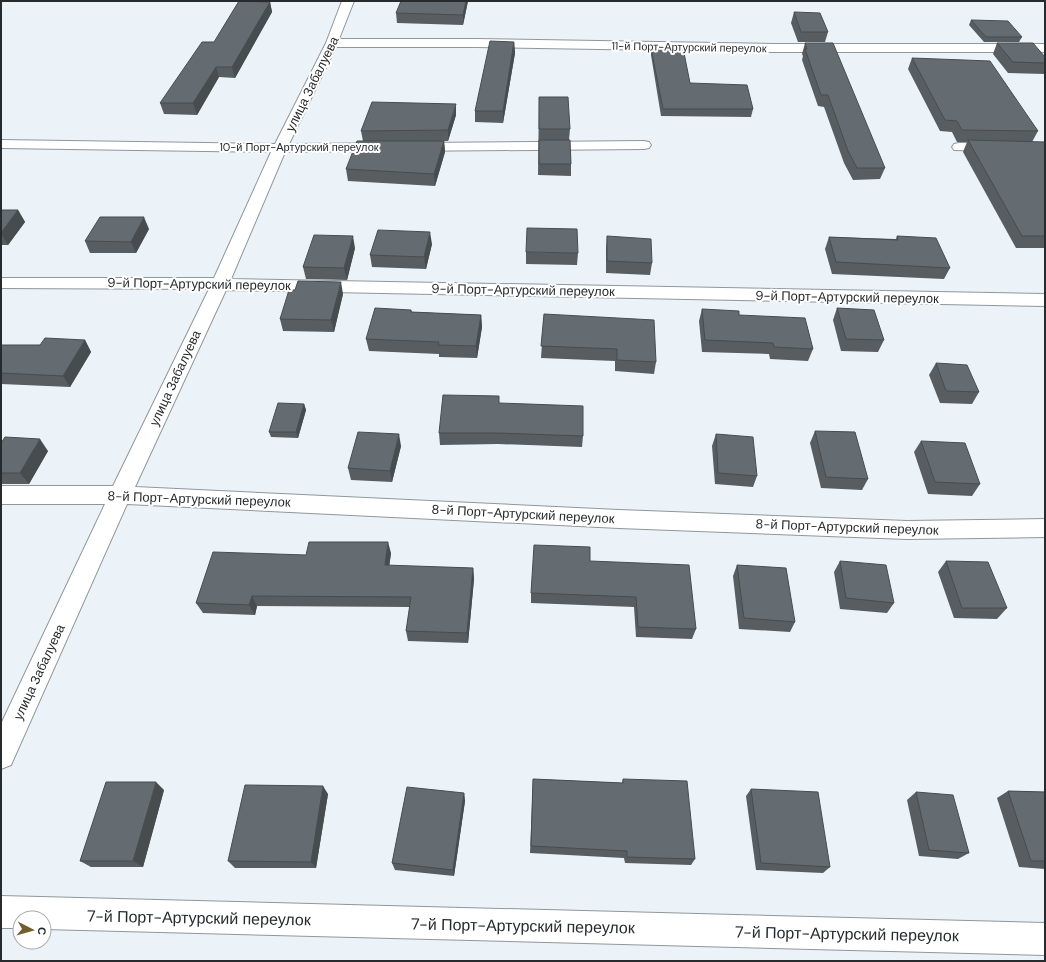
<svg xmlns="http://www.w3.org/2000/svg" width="1046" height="962" font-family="'DM Sans',sans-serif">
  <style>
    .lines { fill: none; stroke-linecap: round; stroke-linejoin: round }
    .street-casing { stroke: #8f979c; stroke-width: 2 }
    .street { fill: #fff; fill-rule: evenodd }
    .wall { fill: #575d61 }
    .shaded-wall { fill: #474c4f }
    .building { fill: #656c71; stroke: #474c4f }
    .labels { text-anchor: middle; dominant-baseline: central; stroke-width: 4; stroke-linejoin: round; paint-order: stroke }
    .far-street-label { font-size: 11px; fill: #282b2d; stroke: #fff }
    .street-label { font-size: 13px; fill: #282b2d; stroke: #fff }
    .near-street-label { font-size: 16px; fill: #282b2d; stroke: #fff }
  </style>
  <rect width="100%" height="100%" fill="#ebf3f9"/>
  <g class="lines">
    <defs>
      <g id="street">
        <path d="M342 1H354L339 39H476L773 44H1045V52H773L476 47H336L289 144 644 141 649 142 651 145 649 148 644 149 285 152 231 279 1045 294V306L226 290 135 487 619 510 907 521 1045 519V537L907 539 619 528 127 504 11 765 1 769V724L105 504H1V486H113L209 289 1 288V278H214L271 152 1 148V140L275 144 326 43Z"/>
        <path d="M959 143 1045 144V152L954 150 952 147 954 144Z"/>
        <path d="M1 896 1045 923V955L44 929V918H20V928H1Z"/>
      </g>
    </defs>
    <use href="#street" class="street-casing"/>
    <use href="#street" class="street"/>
  </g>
  <g class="wall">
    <path d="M468 1 463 25 397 23 396 13Z"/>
    <path d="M270 2 272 12 235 78 219 77 197 115 164 114 160 103 214 42Z"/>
    <path d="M794 12 828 32 825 42H798L791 23Z"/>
    <path d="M971 20 1022 37 1019 42H984L969 25Z"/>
    <path d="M514 42 515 53 503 123 475 122V111Z"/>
    <path d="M805 43 885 168 880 179 853 180 844 163 824 107 818 106 802 60 803 56 802 54Z"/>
    <path d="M997 43 1045 57V74L1008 73 993 54Z"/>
    <path d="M651 48 690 83 753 109 751 117 661 116 651 55Z"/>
    <path d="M912 58 1038 131 1032 142H1045V248H1016L963 152 967 142H957L952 132 940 131 908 69Z"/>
    <path d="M539 97 570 129 569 140 571 164V176L538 175Z"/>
    <path d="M456 115 448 141H444L445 152 435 186 348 181 346 169 363 141 361 131Z"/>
    <path d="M1 210H18L25 222 8 245H1Z"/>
    <path d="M149 229 136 253H90L85 241Z"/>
    <path d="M607 236 652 263 650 275 606 273V248Z"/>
    <path d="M897 236 950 268 944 279 832 274 825 249 829 237 896 239Z"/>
    <path d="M432 244 426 269 372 267 370 255Z"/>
    <path d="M355 248 347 280 306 279 303 267Z"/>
    <path d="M526 252 578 253 577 265 526 264Z"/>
    <path d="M343 294 334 332 283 331 280 319Z"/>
    <path d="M837 308 884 340 878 352 841 351 833 320Z"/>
    <path d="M702 309 739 315 813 349 808 361 770 359 769 354 702 352 699 321Z"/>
    <path d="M411 310 412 312 481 315 482 327 477 358 439 357V354L369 351 366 339Z"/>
    <path d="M544 314 656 362 654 374 615 371V361L541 358Z"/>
    <path d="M85 340 91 352 70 387 1 384V345H40Z"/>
    <path d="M936 363 979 392 972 404 940 403 929 375Z"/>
    <path d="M499 396V403L583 436 582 447 498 444 440 445 439 433Z"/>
    <path d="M304 404 306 410 298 438 271 437 269 432Z"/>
    <path d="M815 431 868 479 862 490 821 488 810 443Z"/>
    <path d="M716 434 757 476 753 487 715 484 712 446Z"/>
    <path d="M921 441 980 484 972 496 928 494 914 452Z"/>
    <path d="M1 443 48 451 29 484H1Z"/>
    <path d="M401 446 392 482 351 480 348 468Z"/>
    <path d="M391 553 389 566 473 568 474 579 468 643 408 641 406 631 410 607 257 606 255 615 203 613 196 603 306 555Z"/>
    <path d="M590 561 696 629 692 639 636 637 634 607 531 603V593Z"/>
    <path d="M840 561 894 603 887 613 840 609 834 572Z"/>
    <path d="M946 561 1007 608 997 619 954 618 938 572Z"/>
    <path d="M737 565 795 622 790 632 739 629 733 576Z"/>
    <path d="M533 779 622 783 623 779 695 859 691 865 625 863 624 858 530 853Z"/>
    <path d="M751 789 830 867 823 873 756 870 746 796Z"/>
    <path d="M164 790 143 867H91L80 861Z"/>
    <path d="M1008 791 1045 792V869L1019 867 997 798Z"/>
    <path d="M916 792 969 853 958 859 919 856 907 800Z"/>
    <path d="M464 793 465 801 454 876 395 870 392 863Z"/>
    <path d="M328 794 316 868H235L228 861Z"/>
  </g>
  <g class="shaded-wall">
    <path d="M466 1H468L463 25V15Z"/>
    <path d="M270 2 272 12 235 78 232 67Z"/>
    <path d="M514 42 515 53 503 123V111Z"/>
    <path d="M216 67 219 77 197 115 193 103Z"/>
    <path d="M456 104V115L448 141V130Z"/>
    <path d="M444 141 445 152 435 186 434 174Z"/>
    <path d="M18 210 25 222 8 245 1 233Z"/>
    <path d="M144 217 149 229 136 253 131 242Z"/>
    <path d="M430 232 432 244 426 269 424 257Z"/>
    <path d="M353 236 355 248 347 280 344 268Z"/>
    <path d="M341 282 343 294 334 332 331 320Z"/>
    <path d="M481 315 482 327 477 358 476 346Z"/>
    <path d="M85 340 91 352 70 387 63 376Z"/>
    <path d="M304 404 306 410 298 438 296 432Z"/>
    <path d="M399 434 401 446 392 482 390 471Z"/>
    <path d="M40 439 48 451 29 484 20 473Z"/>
    <path d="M388 542 391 553 388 576 385 565Z"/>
    <path d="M473 568 474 579 468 643 467 633Z"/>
    <path d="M252 596 257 606 255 615 249 605Z"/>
    <path d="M156 782 164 790 143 867 133 861Z"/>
    <path d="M323 786 328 794 316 868 311 862Z"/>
    <path d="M464 793 465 801 454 876 453 870Z"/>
  </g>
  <g class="building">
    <path d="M239 1 270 2 232 67H216L193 103H160L202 42H214Z"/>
    <path d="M401 1H466L463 15 396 13Z"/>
    <path d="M794 12 820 13 828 32H801Z"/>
    <path d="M971 20 1008 21 1022 37H986Z"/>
    <path d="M490 41 514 42 503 111H475Z"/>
    <path d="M805 43H833L885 168H857L848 151 828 95H821L805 49H807Z"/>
    <path d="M997 43H1033L1045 57V63L1013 62Z"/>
    <path d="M651 48H683L690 83 747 85 753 109H663Z"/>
    <path d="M912 58 990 61 1038 131 962 130 957 121 945 120Z"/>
    <path d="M539 97H568L570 129H539Z"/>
    <path d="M372 102 456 104 448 130 361 131Z"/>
    <path d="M539 140H570L571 164H539Z"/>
    <path d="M968 140 1045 142V236H1022Z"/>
    <path d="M357 141H444L434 174 346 169Z"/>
    <path d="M1 210H18L1 233Z"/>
    <path d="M100 217H144L131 242 85 241Z"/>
    <path d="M527 228 577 229 578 253 526 252Z"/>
    <path d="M378 230 430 232 424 257 370 255Z"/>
    <path d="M314 235 353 236 344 268 303 267Z"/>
    <path d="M607 236 651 239 652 263 607 261Z"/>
    <path d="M897 236 936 238 950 268 836 262 829 237 898 240Z"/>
    <path d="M298 281 341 282 331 320 280 319 289 290H295Z"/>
    <path d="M375 308 411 310V312L481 315 476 346 438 345 439 342 366 339Z"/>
    <path d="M837 308 874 310 884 340 846 339Z"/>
    <path d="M702 309 739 311V315L805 318 813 349 774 347 773 343 705 340Z"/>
    <path d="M544 314 654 320 656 362 617 360V349L541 346Z"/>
    <path d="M45 338 85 340 63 376 1 373V345H40Z"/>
    <path d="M936 363 967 365 979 392 946 391Z"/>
    <path d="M443 395 499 396V403L583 406V436L498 433H439Z"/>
    <path d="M278 403 304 404 296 432H269Z"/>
    <path d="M815 431 855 432 868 479 826 477Z"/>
    <path d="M358 432 399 434 390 471 348 468Z"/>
    <path d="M716 434 753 437 757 476 718 473Z"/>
    <path d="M5 437 40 439 20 473H1V443Z"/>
    <path d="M921 441 965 443 980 484 935 482Z"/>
    <path d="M309 542H388L385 565 473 568 467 633 406 631 411 597 252 596 249 605 196 603 213 552 306 555Z"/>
    <path d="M534 545 590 547V561L689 565 696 629 638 627 636 597 531 593Z"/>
    <path d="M840 561 886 565 894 603 846 598Z"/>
    <path d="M946 561 988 562 1007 608H962Z"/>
    <path d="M737 565 786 568 795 622 744 618Z"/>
    <path d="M533 779 623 783V779L687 781 695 859 627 857V851L531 846Z"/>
    <path d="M106 782H156L133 861H80Z"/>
    <path d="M245 785 323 786 311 862 228 861Z"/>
    <path d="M407 787 464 793 453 870 392 863Z"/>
    <path d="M751 789 818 792 830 867 761 863Z"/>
    <path d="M1008 791 1045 792V861H1031Z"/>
    <path d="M916 792 953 795 969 853 929 850Z"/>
  </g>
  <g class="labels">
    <g class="far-street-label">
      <text transform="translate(689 47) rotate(1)">11-й Порт-Артурский переулок</text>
      <text x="299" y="147">10-й Порт-Артурский переулок</text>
    </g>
    <g class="street-label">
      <text transform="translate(312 84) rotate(-64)">улица Забалуева</text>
      <text transform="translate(199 284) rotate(1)">9-й Порт-Артурский переулок</text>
      <text transform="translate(523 290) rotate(1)">9-й Порт-Артурский переулок</text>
      <text transform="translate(847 297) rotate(1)">9-й Порт-Артурский переулок</text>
      <text transform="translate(175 378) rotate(-65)">улица Забалуева</text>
      <text transform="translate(199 499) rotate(2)">8-й Порт-Артурский переулок</text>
      <text transform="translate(523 514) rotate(3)">8-й Порт-Артурский переулок</text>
      <text transform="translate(847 527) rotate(2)">8-й Порт-Артурский переулок</text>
      <text transform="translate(39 672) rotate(-65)">улица Забалуева</text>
    </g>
    <g class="near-street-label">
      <text transform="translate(199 918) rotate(1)">7-й Порт-Артурский переулок</text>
      <text transform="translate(523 926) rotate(1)">7-й Порт-Артурский переулок</text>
      <text transform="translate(847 934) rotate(1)">7-й Порт-Артурский переулок</text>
    </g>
  </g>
  <rect width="1046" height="962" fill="none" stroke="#282b2d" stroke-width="4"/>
  <g transform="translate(32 930) rotate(96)"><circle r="19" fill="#ffffff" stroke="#a9aaab"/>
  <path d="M0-3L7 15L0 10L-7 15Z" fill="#705e2c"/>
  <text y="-6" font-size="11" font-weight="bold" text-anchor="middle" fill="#282b2d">С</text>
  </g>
</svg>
